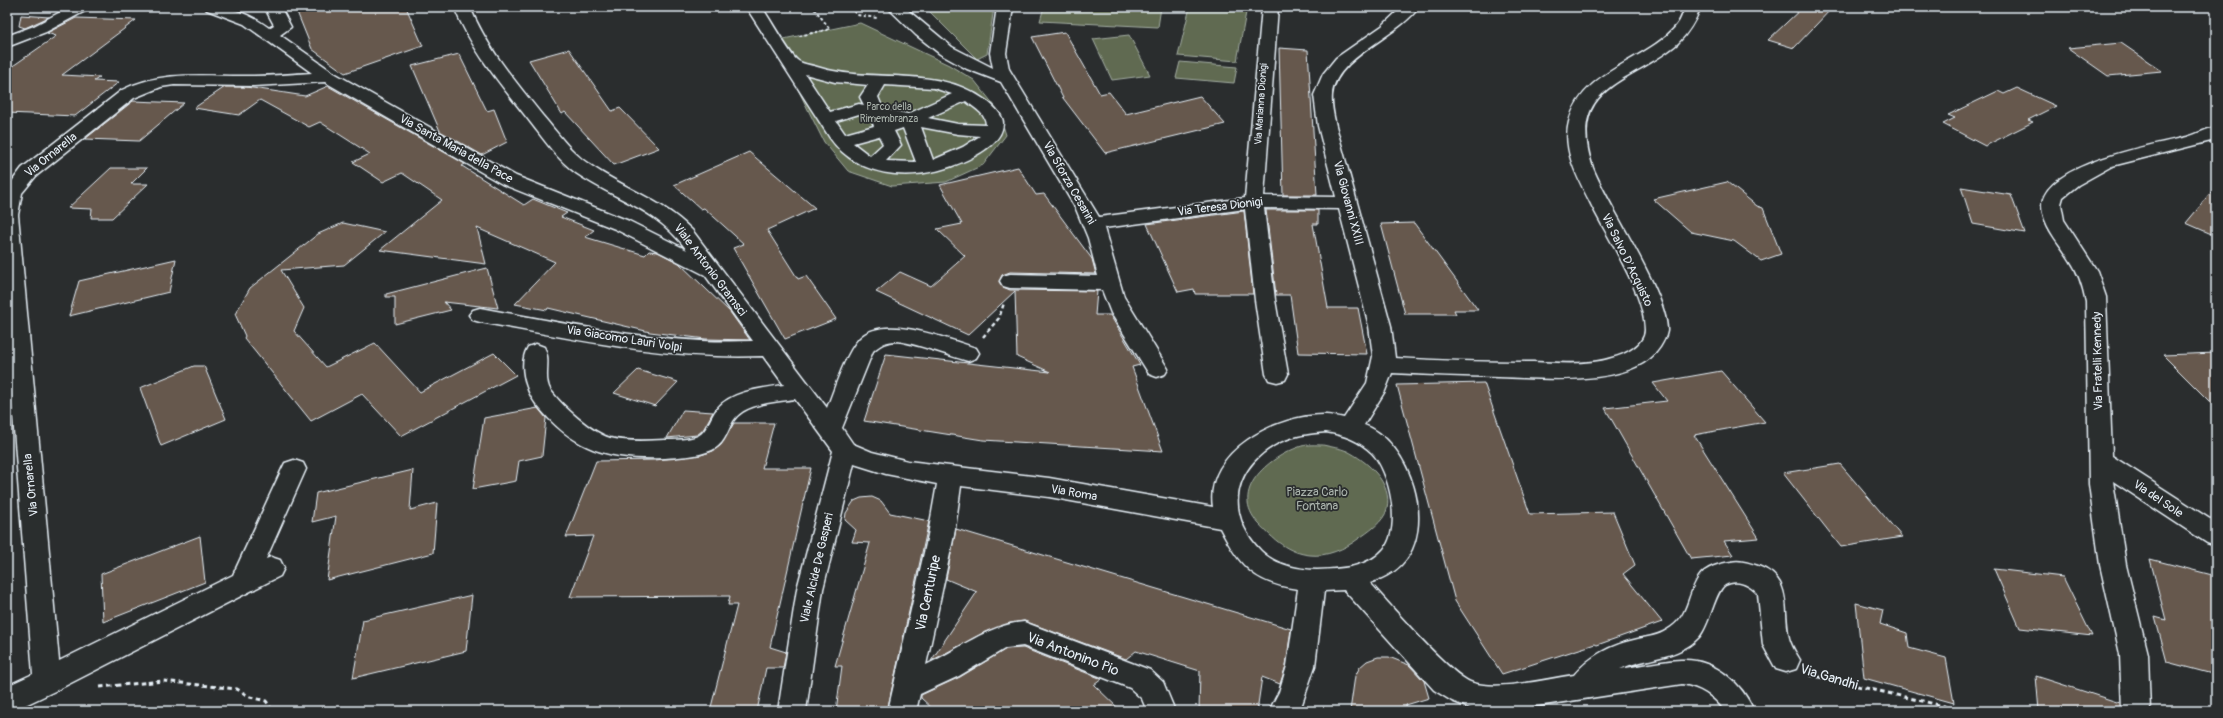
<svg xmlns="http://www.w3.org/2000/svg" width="2223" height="718" font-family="Pangolin,sans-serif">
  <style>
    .green { fill: #606a51; stroke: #a4aea4 }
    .building { fill: #66584e; stroke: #e8f1f8 }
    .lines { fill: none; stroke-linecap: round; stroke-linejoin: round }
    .minor-casing { stroke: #e8f1f8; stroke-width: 3 }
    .path-far2 { stroke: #e8f1f8; stroke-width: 2; stroke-dasharray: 3 2.5; stroke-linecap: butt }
    .path-far1 { stroke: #e8f1f8; stroke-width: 2.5; stroke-dasharray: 4 3; stroke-linecap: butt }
    .path { stroke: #e8f1f8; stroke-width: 3; stroke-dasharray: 4.5 3.5; stroke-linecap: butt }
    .minor { fill: #2a2d2e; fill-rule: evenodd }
    .labels { text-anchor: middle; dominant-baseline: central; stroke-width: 3.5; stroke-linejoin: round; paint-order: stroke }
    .far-street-label { font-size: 10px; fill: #e8f1f8; stroke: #2a2d2e }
    .far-park-label { font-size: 10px; fill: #abb4ad; stroke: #2a2d2e }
    .street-label { font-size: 12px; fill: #e8f1f8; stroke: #2a2d2e }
    .park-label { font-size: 12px; fill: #abb4ad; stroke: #2a2d2e }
    .near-street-label { font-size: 14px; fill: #e8f1f8; stroke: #2a2d2e }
  </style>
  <rect width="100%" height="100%" fill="#2a2d2e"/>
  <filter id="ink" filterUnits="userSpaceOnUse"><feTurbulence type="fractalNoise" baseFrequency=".025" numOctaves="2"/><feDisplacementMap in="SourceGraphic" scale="8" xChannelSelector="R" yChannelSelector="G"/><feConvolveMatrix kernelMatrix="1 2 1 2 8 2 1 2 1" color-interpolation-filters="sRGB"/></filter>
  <g filter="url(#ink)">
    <g class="green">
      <path d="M925 7H994L987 54 977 59Z"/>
      <path d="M1044 7H1161L1158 27 1040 21Z"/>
      <path d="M1190 7H1247L1237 61 1178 56Z"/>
      <path d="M860 23 949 65 974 80 998 110 1006 135 983 165 946 182 892 186 848 171 824 142 774 41Z"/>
      <path d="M1129 35 1150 75 1112 80 1093 39Z"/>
      <path d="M1180 62 1237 67 1234 83 1176 78Z"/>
      <path d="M1323 445C1331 447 1340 448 1347 451 1367 461 1393 483 1387 509 1384 522 1368 532 1358 539 1345 549 1326 557 1310 555 1288 553 1273 539 1259 524 1228 491 1268 458 1299 447 1306 444 1316 445 1323 445Z"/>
    </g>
    <g class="building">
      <path d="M295 7H406L423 46 345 73 312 49Z"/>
      <path d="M1803 7H1833L1794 48 1768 40Z"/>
      <path d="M21 15 49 17 25 28 19 26Z"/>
      <path d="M76 18 136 20 62 75 100 77 94 81 119 82 75 116 7 113V70L56 36 47 33Z"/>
      <path d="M1065 32 1100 94 1109 92 1126 114 1200 96 1225 124 1105 153 1063 98 1032 37Z"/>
      <path d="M2121 43 2162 71 2108 76 2068 48Z"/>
      <path d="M1279 48 1308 50 1317 195H1283Z"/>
      <path d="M569 49 612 111 620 108 659 148 614 165 565 112 562 114 529 60Z"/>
      <path d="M459 54 487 111 494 109 507 142 482 155 440 131 412 66Z"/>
      <path d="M328 86 465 164 462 166 524 205 533 199 567 213 561 217 594 230 585 237 645 255 649 251 658 252 679 263 730 312 750 340 706 339 650 332 548 308 547 310 515 304 555 262 477 228 486 264 380 250 442 200 402 173 383 182 353 162 370 154 320 122 309 127 260 100 239 115 194 108 225 87H246L305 96Z"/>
      <path d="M2017 88 2056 106 2028 120 2033 122 1985 146 1943 124 1955 118 1948 115 1998 91 2004 94Z"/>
      <path d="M133 101 184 103 139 141 85 139Z"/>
      <path d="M749 152 815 208 767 230 798 279 806 276 836 319 785 339 733 248 744 244 704 208 701 209 674 185Z"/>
      <path d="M1018 167 1036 195 1044 194 1092 259 1096 274 1010 272 1002 275 999 282 1003 287 1010 290 1097 291 1095 315H1110L1140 365 1132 367 1163 451 983 440 864 421 886 354 1050 372 1017 357 1015 291 968 335 876 292 900 272 931 286 965 256 937 229 962 224 940 185Z"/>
      <path d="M111 168H147L131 184H148L112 218H91L92 209 68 208Z"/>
      <path d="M1727 182 1757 206 1763 208 1781 254 1761 261 1734 241 1691 232 1653 199Z"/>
      <path d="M1961 187 2011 195 2025 233 1973 224Z"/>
      <path d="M2216 187V236L2186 223Z"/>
      <path d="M1266 210H1318V224H1313L1328 308H1358L1367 354 1298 353 1290 295H1276Z"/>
      <path d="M1244 211 1253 294H1195L1194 289 1178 292 1147 224Z"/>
      <path d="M343 223 385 232 344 265 281 270 304 308 294 331 326 367 375 343 420 392 494 353 516 375 401 436 362 394 311 421 244 338 245 336 235 314 250 288 318 234Z"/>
      <path d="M1414 223 1478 310H1454L1456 314H1405L1381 224Z"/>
      <path d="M176 259 169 292 69 316 79 281Z"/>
      <path d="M487 268 498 308 444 302 451 310 395 324V297H386V294Z"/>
      <path d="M2216 353V408L2163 355Z"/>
      <path d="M194 366H204L226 419 161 446 140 388Z"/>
      <path d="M638 370 678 382 655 406 614 393Z"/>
      <path d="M1721 371 1765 422 1694 435 1759 538 1724 541 1733 555 1691 559 1605 408 1667 401 1653 383Z"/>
      <path d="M1484 383 1530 514 1613 512 1635 565 1623 574 1662 622 1597 645 1595 644 1502 674 1455 601 1397 385Z"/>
      <path d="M538 408 546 418 542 456 519 461 516 481 473 489 484 418Z"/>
      <path d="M683 410 713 412 703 430 697 435 667 438Z"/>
      <path d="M734 423H774L762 468H811L770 647 786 652 783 668H766L757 711H710L737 605H728L730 596 570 597 593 536 566 537 596 461 655 460 701 455 713 451 721 445Z"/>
      <path d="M1840 464 1902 537 1841 547 1783 473Z"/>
      <path d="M413 470 410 510 437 503 433 553 327 580 336 516 312 522 316 493Z"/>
      <path d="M872 497 881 501 890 513 929 521 887 711H836L842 666H835L870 543 852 542 856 530 845 520 846 513 854 501 861 498Z"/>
      <path d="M956 529 1291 629 1286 666 1280 684 1262 677 1257 711H1199L1200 671 1136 651 1126 659 1024 621 1010 623 985 632 931 661 977 592 946 579Z"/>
      <path d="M200 536 205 582 103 622 101 574Z"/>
      <path d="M2150 559 2216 576V675L2167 662 2155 617 2166 620Z"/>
      <path d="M1994 569 2063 577 2092 636 2020 628Z"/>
      <path d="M472 595 466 651 353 678 363 620Z"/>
      <path d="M1856 603 1883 610 1880 624 1907 633 1909 648 1946 658 1954 703 1864 678Z"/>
      <path d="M1023 648 1102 679 1094 685 1121 711H935L921 698V695L960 677 1006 649Z"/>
      <path d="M1378 657H1389L1409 665 1424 681 1429 698 1406 705 1407 711H1350L1355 676 1360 667 1367 661Z"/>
      <path d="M2036 676 2120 703V711H2039Z"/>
    </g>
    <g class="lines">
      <defs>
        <g id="minor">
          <path d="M70 7H90L87 10 46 32 7 47V36L34 26Z"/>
          <path d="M204 7C231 7 247 12 269 28L274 25 267 12V7H283V12L291 27 280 35 334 73 516 176 629 221 687 250C655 207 617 201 576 173 558 160 545 141 531 123 502 86 472 51 454 7H470C487 48 514 80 542 115 557 132 570 152 590 165 625 189 661 199 692 230L827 408C835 388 845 355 859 339 883 313 947 339 976 348L979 353 976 358 968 361C950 356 912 342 896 341 886 341 880 345 873 351L842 428 853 444 872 452 908 461 1049 478 1213 507C1204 451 1278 414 1326 415 1331 415 1338 417 1344 418L1367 383 1373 356 1369 326 1339 209 1264 208 1275 300 1288 374 1285 380 1277 382 1269 380 1266 374 1255 300 1245 209 1104 228 1124 297 1168 369 1165 374 1157 377 1149 374 1111 313 1102 290 1010 288 1003 286 1000 281 1003 276 1010 274 1098 276 1088 238 1076 209 1001 82 967 69 940 54 916 35 887 7H904L952 47 993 68 990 53 997 7H1013L1006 53 1009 69 1099 217 1245 198 1262 7H1278L1264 196 1336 197 1318 126 1314 95 1323 74 1336 58 1382 26 1402 7H1419C1398 37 1335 57 1332 95 1331 105 1334 117 1336 126L1391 326 1395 358C1441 361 1487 362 1533 362 1559 363 1587 366 1612 358 1625 355 1645 345 1645 330 1645 293 1605 234 1589 200 1577 177 1562 148 1569 122 1583 68 1646 63 1677 25 1681 20 1683 13 1685 7H1701C1695 21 1689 32 1678 43 1631 84 1565 84 1593 168 1609 208 1668 294 1667 331 1666 337 1663 342 1660 347 1633 389 1541 378 1498 377 1463 376 1428 375 1392 373L1385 391 1364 425C1410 441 1438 528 1401 565 1392 574 1382 578 1370 583 1389 603 1452 678 1473 683 1500 691 1546 679 1574 675 1591 655 1611 645 1638 639 1648 637 1658 636 1667 630 1690 617 1686 597 1699 577 1706 567 1719 564 1731 562 1740 560 1749 563 1758 566 1794 579 1782 610 1789 638 1791 646 1796 653 1800 660L1796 669 1786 672 1776 669 1763 645 1758 594C1750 585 1737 578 1725 585 1715 591 1710 624 1699 637 1679 659 1646 657 1620 669 1640 666 1661 661 1681 660 1714 658 1742 683 1754 711H1725C1713 695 1701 687 1682 684L1505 711 1472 709 1452 701 1434 690 1344 590 1324 591 1315 666 1301 707 1299 711H1269L1279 692 1287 666 1298 589C1254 583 1239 565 1220 528L1049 497 961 486 954 535 926 665C959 650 987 625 1024 622L1150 670 1163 682 1175 711H1147L1142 699 1130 688 1023 646 1006 648 959 676 920 694 916 711H888L928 535 937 484 886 474 854 464 823 589 806 711H778L797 589 833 451 795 399C776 402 744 403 733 421 727 431 725 444 712 450 698 456 680 457 665 458 608 460 573 450 536 404 525 389 518 363 528 347L536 344 544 347C552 360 542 378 551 391 563 407 591 432 610 438 627 442 648 441 665 440 675 440 689 440 698 436 708 431 710 417 717 409 730 391 764 388 784 385L763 356C667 360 574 339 480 322L473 320 469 315 473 310 480 308C570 324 661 345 753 341L705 275 615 229 502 184 325 82 254 86 174 85 161 87 134 98 36 176 22 193 18 215 59 661 233 575 282 469 285 463 294 460 303 463 306 469 266 559 271 557 280 560 284 568 280 576 57 690 17 709 7 711V686L33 674 7 339V188L22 168 122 90C164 69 208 77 254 76 273 76 292 74 312 73L244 24 207 10ZM1326 432C1344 435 1359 440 1372 453 1390 471 1402 528 1384 549 1368 568 1341 569 1317 570 1298 570 1275 565 1261 551 1222 512 1234 464 1282 441 1296 435 1311 433 1326 432Z"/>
          <path d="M746 7H762C768 16 791 56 797 60 801 64 811 65 817 67 874 85 937 63 988 102 994 107 1003 115 1003 123 1003 141 981 153 967 160 921 182 861 182 830 138ZM805 74 835 82 868 85 860 97 864 105 859 104 830 112ZM885 85 934 88 952 94 908 114 883 109 878 97ZM966 101C974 108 986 113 986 125L958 124 928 118ZM859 114 870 116 874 126 845 134 836 121ZM921 127 958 134 980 136 963 147 933 160ZM903 128 916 162 886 161 901 145 894 131ZM879 136 883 144 870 156 853 143Z"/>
          <path d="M2216 127V139L2211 141 2112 166 2078 185 2063 197 2061 204 2064 220 2097 271 2106 297 2112 456 2216 523V546L2207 543 2113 481 2126 565 2148 654 2150 711H2122L2120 654 2100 565 2089 484 2086 302C2083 287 2079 273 2070 260 2061 245 2047 231 2043 213 2030 165 2158 144 2187 137 2197 134 2206 129 2216 127Z"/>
        </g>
      </defs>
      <use href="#minor" class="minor-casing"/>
      <g class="path-far2">
        <path d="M850 7 857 15 877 18"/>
        <path d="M799 36 830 29 813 7"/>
      </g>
      <path class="path-far1" d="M983 337 999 318 1004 303"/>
      <g class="path">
        <path d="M1810 675 1948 707 1949 711"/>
        <path d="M100 687 163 681 237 689 250 697 266 701 273 711"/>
      </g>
      <use href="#minor" class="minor"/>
    </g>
  </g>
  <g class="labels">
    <g class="far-street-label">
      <text transform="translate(1261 104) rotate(-86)">Via Marianna Dionigi</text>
    </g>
    <g class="far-park-label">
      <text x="889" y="107">Parco della<tspan x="889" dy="12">Rimembranza</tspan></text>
    </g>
    <g class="street-label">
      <text transform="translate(456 149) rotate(29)">Via Santa Maria della Pace</text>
      <text transform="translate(51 155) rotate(-39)">Via Ornarella</text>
      <text transform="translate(1069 183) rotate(60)">Via Sforza Cesarini</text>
      <text transform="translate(1348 203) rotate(75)">Via Giovanni XXIII</text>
      <text transform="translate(1220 207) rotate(-7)">Via Teresa Dionigi</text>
      <text transform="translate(1627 260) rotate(64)">Via Salvo D'Acquisto</text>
      <text transform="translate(710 270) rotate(53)">Viale Antonio Gramsci</text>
      <text transform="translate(624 339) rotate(9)">Via Giacomo Lauri Volpi</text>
      <text transform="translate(2098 361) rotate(-91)">Via Fratelli Kennedy</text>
      <text transform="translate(31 485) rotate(-96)">Via Ornarella</text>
      <text transform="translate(1074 493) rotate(10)">Via Roma</text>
      <text transform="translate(2158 499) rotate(34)">Via del Sole</text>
      <text transform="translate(817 568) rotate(-77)">Viale Alcide De Gasperi</text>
    </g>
    <g class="park-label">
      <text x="1317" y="492">Piazza Carlo<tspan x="1317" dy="14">Fontana</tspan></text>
    </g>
    <g class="near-street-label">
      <text transform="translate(928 593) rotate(-78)">Via Centuripe</text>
      <text transform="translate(1073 654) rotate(21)">Via Antonino Pio</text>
      <text transform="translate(1829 677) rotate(17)">Via Gandhi</text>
    </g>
  </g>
  <rect width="2223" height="718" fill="none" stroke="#2a2d2e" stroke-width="24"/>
  <rect x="12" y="12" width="2199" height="694" fill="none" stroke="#e8f1f8" stroke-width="1.5" filter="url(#ink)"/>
</svg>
